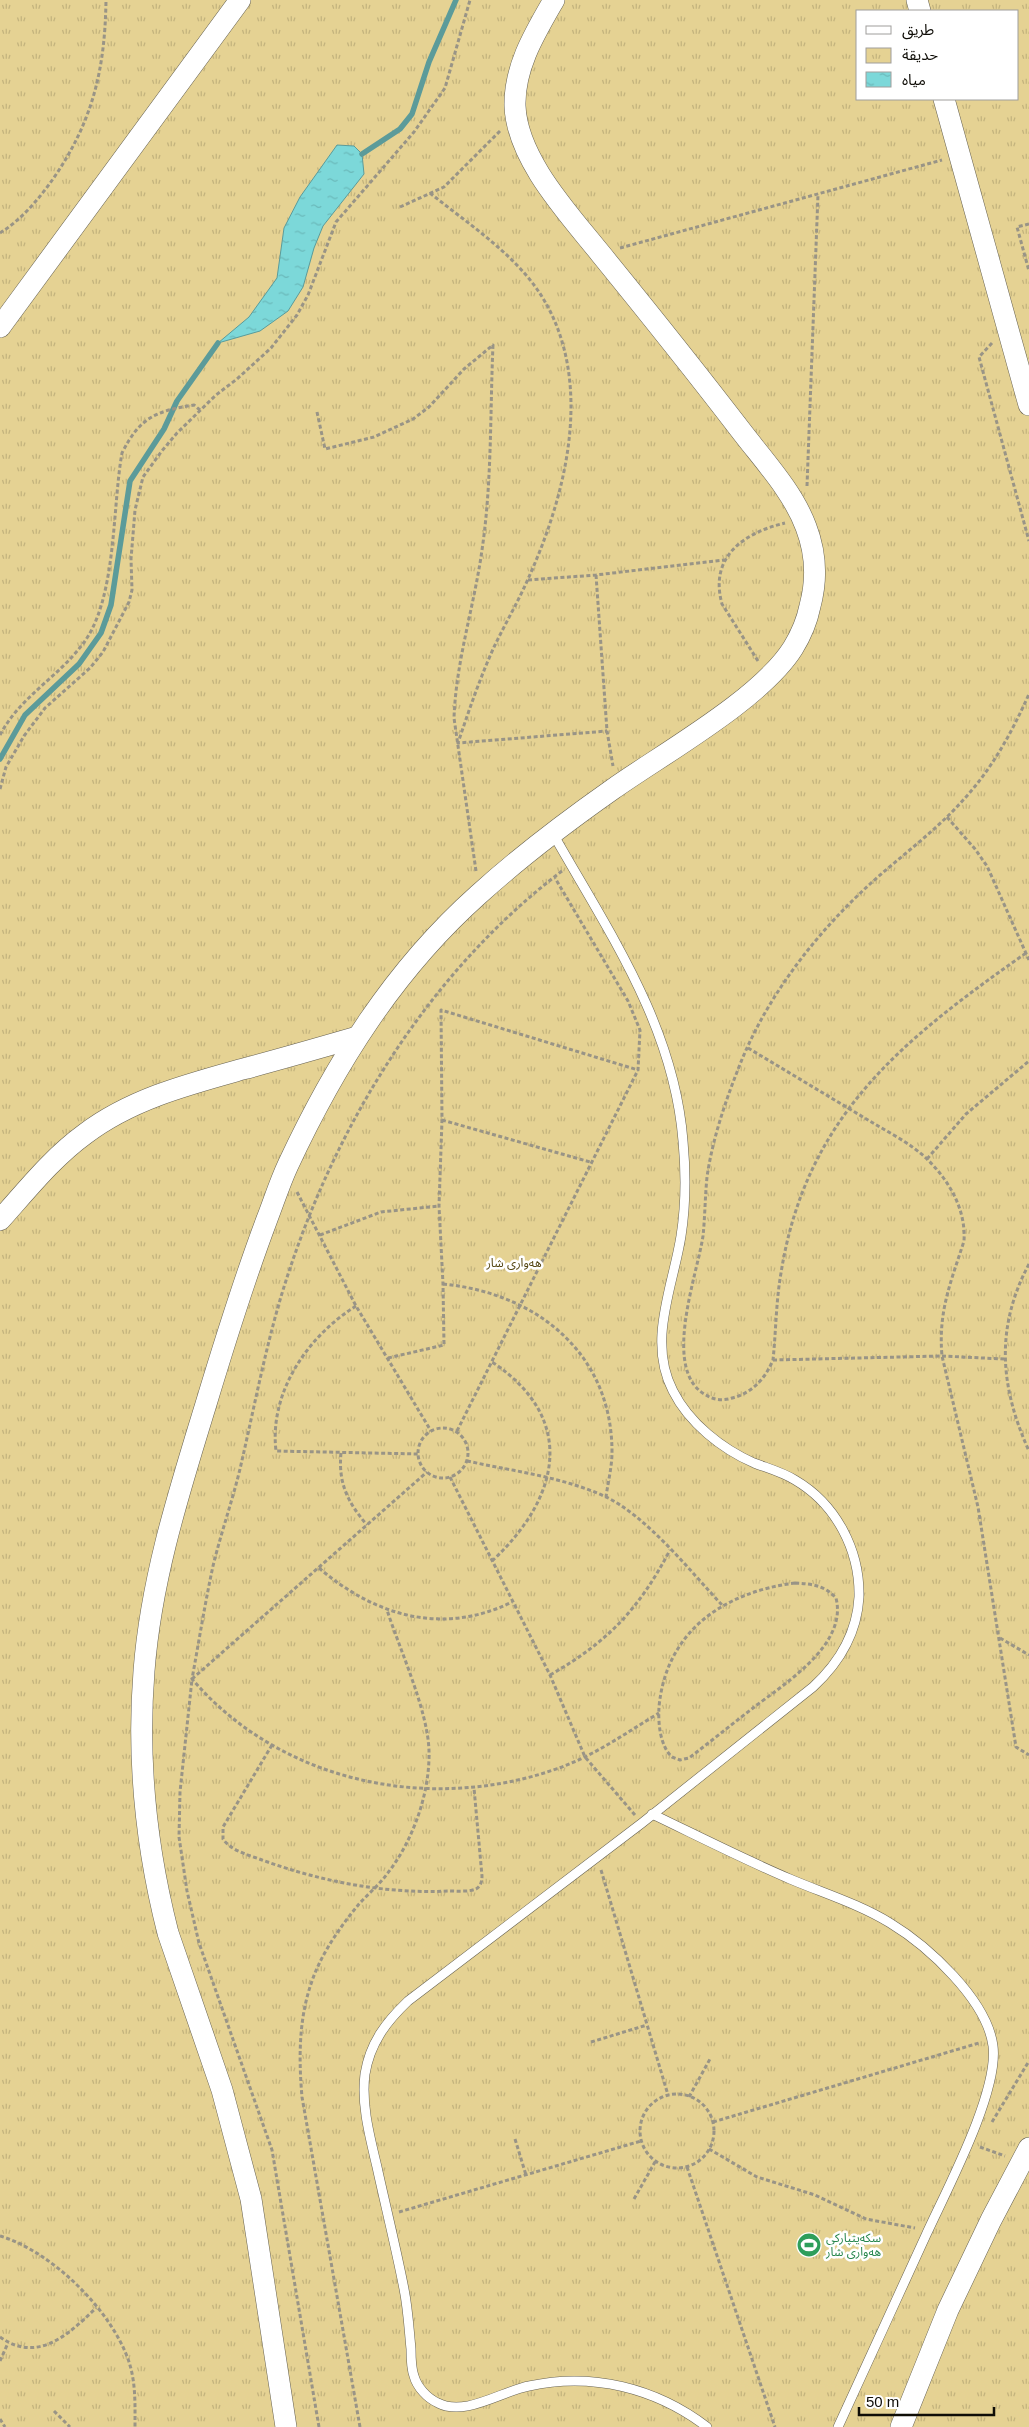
<svg xmlns="http://www.w3.org/2000/svg" width="1029" height="2427" font-family="Helvetica,'Noto Sans Arabic',sans-serif">
  <style>
    .park { fill: url(#park-tufts); fill-rule: evenodd }
    .water { fill: url(#water-ripples); stroke: #5b9b9a }
    .lines { fill: none; stroke-linecap: round; stroke-linejoin: round }
    .stream { stroke: #5b9b9a; stroke-width: 5.5 }
    .service-casing { stroke: #676252; stroke-width: 10 }
    .tertiary-casing { stroke: #676252; stroke-width: 22 }
    .path { stroke: #999486; stroke-width: 3; stroke-dasharray: 4 2.5; stroke-linecap: butt }
    .service { stroke: #fff; stroke-width: 9 }
    .tertiary { stroke: #fff; stroke-width: 21 }
    .labels { text-anchor: middle; dominant-baseline: central; stroke-width: 5; stroke-linejoin: round; paint-order: stroke }
    .park-label { font-size: 12px; fill: #554612; stroke: #fff }
    .leisure-label { font-size: 12px; fill: #27864d; stroke: #fff; text-anchor: start }
  </style>
  <defs>
    <pattern id="park-tufts" width="24" height="20" patternUnits="userSpaceOnUse" patternTransform="scale(1.25)"><rect width="24" height="20" fill="#e5d293"/><path d="M3 7l-1-3M5 7V3M7 7l1-3M15 17l-1-3M17 17v-4M19 17l1-3" fill="none" stroke="#c3b37d"/></pattern>
    <pattern id="water-ripples" width="26" height="14" patternUnits="userSpaceOnUse" patternTransform="scale(1.25)"><rect width="26" height="14" fill="#7cd8d9"/><path d="M2 4q2-2 4 0t4 0M15 11q2-2 4 0t4 0" fill="none" stroke="#6ab8b9"/></pattern>
  </defs>
  <rect width="100%" height="100%" fill="#eee8d5"/>
  <path class="park" d="M0 0H1029V2427H0ZM858 11H1018V99H858Z"/>
  <path class="water" d="M337 145 354 146 362 154 364 174 323 226 314 248 303 287 288 311 260 331 218 343 249 317 277 278 284 228 300 197Z"/>
  <g class="lines">
    <g class="stream">
      <path d="M362 154 400 129 412 114 429 62 456 0"/>
      <path d="M0 759 25 715 79 664 101 633 111 605 130 481 164 429 177 401 218 343"/>
    </g>
    <defs>
      <g id="service">
        <path d="M552 832C608 931 674 1025 683 1141 686 1173 686 1204 681 1236 673 1287 647 1341 673 1391 689 1423 722 1449 754 1463 767 1468 782 1472 795 1480 836 1504 860 1550 859 1597 857 1633 839 1663 813 1687L642 1823 408 2001C386 2022 370 2043 365 2074 361 2105 370 2137 377 2167 386 2208 396 2248 404 2289 408 2309 409 2329 411 2349 411 2358 411 2368 414 2376 417 2387 427 2398 438 2403 465 2417 502 2391 529 2386 592 2372 656 2388 707 2427"/>
        <path d="M652 1814C698 1836 743 1859 790 1879 823 1893 859 1904 890 1923 928 1946 987 2000 993 2046 999 2092 946 2191 926 2235 897 2299 867 2363 838 2427"/>
      </g>
      <g id="tertiary">
        <path d="M917 0 920 11"/>
        <path d="M944 99 1029 405"/>
        <path d="M0 327 240 0"/>
        <path d="M0 1220C27 1190 52 1158 85 1134 131 1099 189 1084 243 1069 281 1059 319 1048 357 1037"/>
        <path d="M286 2427 251 2199 222 2090 168 1933C146 1847 137 1759 144 1671 151 1579 179 1492 206 1404 225 1341 244 1280 267 1219 274 1201 280 1182 288 1165 335 1064 394 970 478 895 521 856 566 822 613 789 664 753 761 699 793 648 801 635 807 621 810 606 817 580 816 553 806 527 793 492 765 462 742 432 696 372 648 312 600 253 568 213 517 159 515 106 514 67 535 33 554 0"/>
        <path d="M901 2427 948 2310 991 2220 1029 2148"/>
      </g>
    </defs>
    <use href="#service" class="service-casing"/>
    <use href="#tertiary" class="tertiary-casing"/>
    <g class="path">
      <path d="M430 193C467 223 512 252 539 292 596 378 567 493 528 579 518 602 505 624 494 647 480 678 469 710 458 743L607 731"/>
      <path d="M400 207 444 187 501 130"/>
      <path d="M1029 224 1017 227 1029 271"/>
      <path d="M0 233C21 220 39 199 53 179 93 121 105 69 106 0"/>
      <path d="M620 248 942 160"/>
      <path d="M992 343 979 357 1029 541"/>
      <path d="M317 412 325 449 374 437 413 419 429 407 464 369 493 345C490 413 492 482 482 550 474 607 456 661 454 718L476 871"/>
      <path d="M807 486 818 194"/>
      <path d="M596 575 607 731 613 766"/>
      <path d="M528 580 596 575 724 560"/>
      <path d="M758 661 722 604C709 557 743 533 785 523"/>
      <path d="M0 735C20 697 57 678 82 645 117 601 112 508 122 453 140 417 156 411 194 405L200 410"/>
      <path d="M0 789 6 767 24 736 45 708 90 668 103 652 129 602 132 590 131 559 135 510 143 477 161 452 177 433 216 395 237 379 271 348 297 315 308 295 336 222 414 132 445 88 470 0"/>
      <path d="M947 817 975 849 987 866 1029 960"/>
      <path d="M562 871C424 976 329 1135 280 1300 264 1355 253 1413 240 1469 232 1502 221 1533 213 1566 205 1603 199 1641 192 1679 281 1783 431 1814 559 1768 595 1755 626 1733 659 1713"/>
      <path d="M1026 953C904 1039 806 1115 781 1273 776 1301 776 1331 773 1360 765 1379 752 1393 732 1398 723 1401 713 1400 706 1395 661 1371 697 1276 703 1236 705 1217 705 1197 707 1177 712 1142 724 1105 737 1072 764 1000 814 935 870 884 902 855 937 830 965 798 993 767 1012 732 1029 694"/>
      <path d="M748 1048C788 1072 828 1096 868 1120 888 1132 912 1144 928 1160 950 1182 966 1210 964 1241 951 1282 938 1311 942 1356L978 1507 1016 1747 1029 1755"/>
      <path d="M442 1120 590 1162"/>
      <path d="M927 1159 966 1114 1029 1061"/>
      <path d="M297 1192 356 1306 431 1431"/>
      <path d="M320 1235 381 1212 439 1206"/>
      <path d="M1029 1264C995 1328 1000 1387 1029 1451"/>
      <path d="M443 1284C536 1293 612 1353 612 1452 612 1467 608 1482 606 1497"/>
      <path d="M356 1306C308 1336 269 1392 276 1451L419 1454"/>
      <path d="M388 1358 444 1345 443 1284 439 1206 442 1120 441 1010 638 1070"/>
      <path d="M773 1360 942 1356 1004 1359"/>
      <circle cx="443" cy="1453" r="25"/>
      <path d="M457 1431 638 1070 640 1030 628 1001 555 878"/>
      <path d="M341 1453C338 1483 348 1503 367 1525"/>
      <path d="M467 1461C513 1471 562 1477 604 1496 646 1515 691 1572 722 1605"/>
      <path d="M450 1477 550 1675 585 1757 635 1815"/>
      <path d="M492 1561C560 1498 578 1419 492 1362"/>
      <path d="M319 1568C375 1616 443 1636 512 1602"/>
      <path d="M795 1583C812 1584 824 1585 836 1598 848 1645 784 1684 753 1708 731 1725 710 1742 689 1758L680 1760 672 1757C660 1746 658 1723 659 1707 666 1631 724 1592 795 1583Z"/>
      <path d="M1000 1638 1029 1655"/>
      <path d="M550 1675C608 1642 639 1609 670 1550"/>
      <path d="M272 1745 223 1827V1839C231 1851 249 1855 262 1860 323 1882 385 1894 449 1891 457 1891 469 1892 476 1889 481 1886 482 1881 482 1876L474 1788"/>
      <path d="M601 1870 668 2095"/>
      <path d="M591 2042 647 2025"/>
      <circle cx="677" cy="2131" r="37"/>
      <path d="M689 2097 710 2059"/>
      <path d="M713 2122 979 2043"/>
      <path d="M992 2122 1029 2061"/>
      <path d="M515 2139 526 2175"/>
      <path d="M980 2147 1005 2156"/>
      <path d="M709 2149 757 2177 815 2195 866 2219 915 2228"/>
      <path d="M687 2167 775 2427"/>
      <path d="M634 2199 655 2162"/>
      <path d="M399 2212 641 2141"/>
      <path d="M0 2236C51 2251 110 2309 128 2359 136 2381 135 2404 135 2427"/>
      <path d="M0 2337C38 2364 69 2334 96 2308"/>
      <path d="M0 2361 8 2343"/>
      <path d="M54 2411 70 2427"/>
      <path d="M0 2419 5 2427"/>
      <path d="M319 2427 272 2150 199 1943 187 1891 179 1837 180 1792 192 1679 427 1472"/>
      <path d="M360 2427 302 2097C298 2051 299 2006 319 1964 329 1943 344 1922 359 1904 368 1894 379 1885 387 1874 413 1841 430 1793 429 1751 428 1711 400 1650 387 1610"/>
    </g>
    <use href="#service" class="service"/>
    <use href="#tertiary" class="tertiary"/>
  </g>
  <defs>
    <symbol id="stadium-disc" viewBox="-11 -11 22 22"><circle r="9.5" fill="#2e9e5b" stroke="#fff"/><path d="M0-5a6.5 5 0 1 0 0 10a6.5 5 0 1 0 0-10ZM-3.5-1.8h7v3.6h-7Z" fill="#fff"/></symbol>
  </defs>
  <g fill-rule="evenodd">
    <use href="#stadium-disc" x="795" y="2231" width="28" height="28"/>
  </g>
  <g class="labels">
    <g class="park-label">
      <text x="514" y="1263">هەواری شار</text>
    </g>
    <g class="leisure-label">
      <text x="826" y="2238">سکەیتپارکی<tspan x="826" dy="14">هەواری شار</tspan></text>
    </g>
  </g>
  <rect x="856" y="10" width="162" height="90" fill="#ffffff" stroke="#9f9e9c"/>
  <rect x="866" y="26" width="25" height="8" fill="#ffffff" stroke="#9f9e9c"/>
  <text x="902" y="35" font-size="15" fill="#0f0d07">طريق</text>
  <rect x="866" y="48" width="25" height="15" fill="url(#park-tufts)" stroke="#9f9e9c"/>
  <text x="902" y="60" font-size="15" fill="#0f0d07">حديقة</text>
  <rect x="866" y="72" width="25" height="15" fill="url(#water-ripples)" stroke="#9f9e9c"/>
  <text x="902" y="85" font-size="15" fill="#0f0d07">مياه</text>
  <path d="M859 2407v8h135v-8" fill="none" stroke="#0f0d07" stroke-width="2.5"/>
  <text x="866" y="2407" font-size="15" fill="#0f0d07" stroke="#ffffff" stroke-width="4" paint-order="stroke">50 m</text>
</svg>
